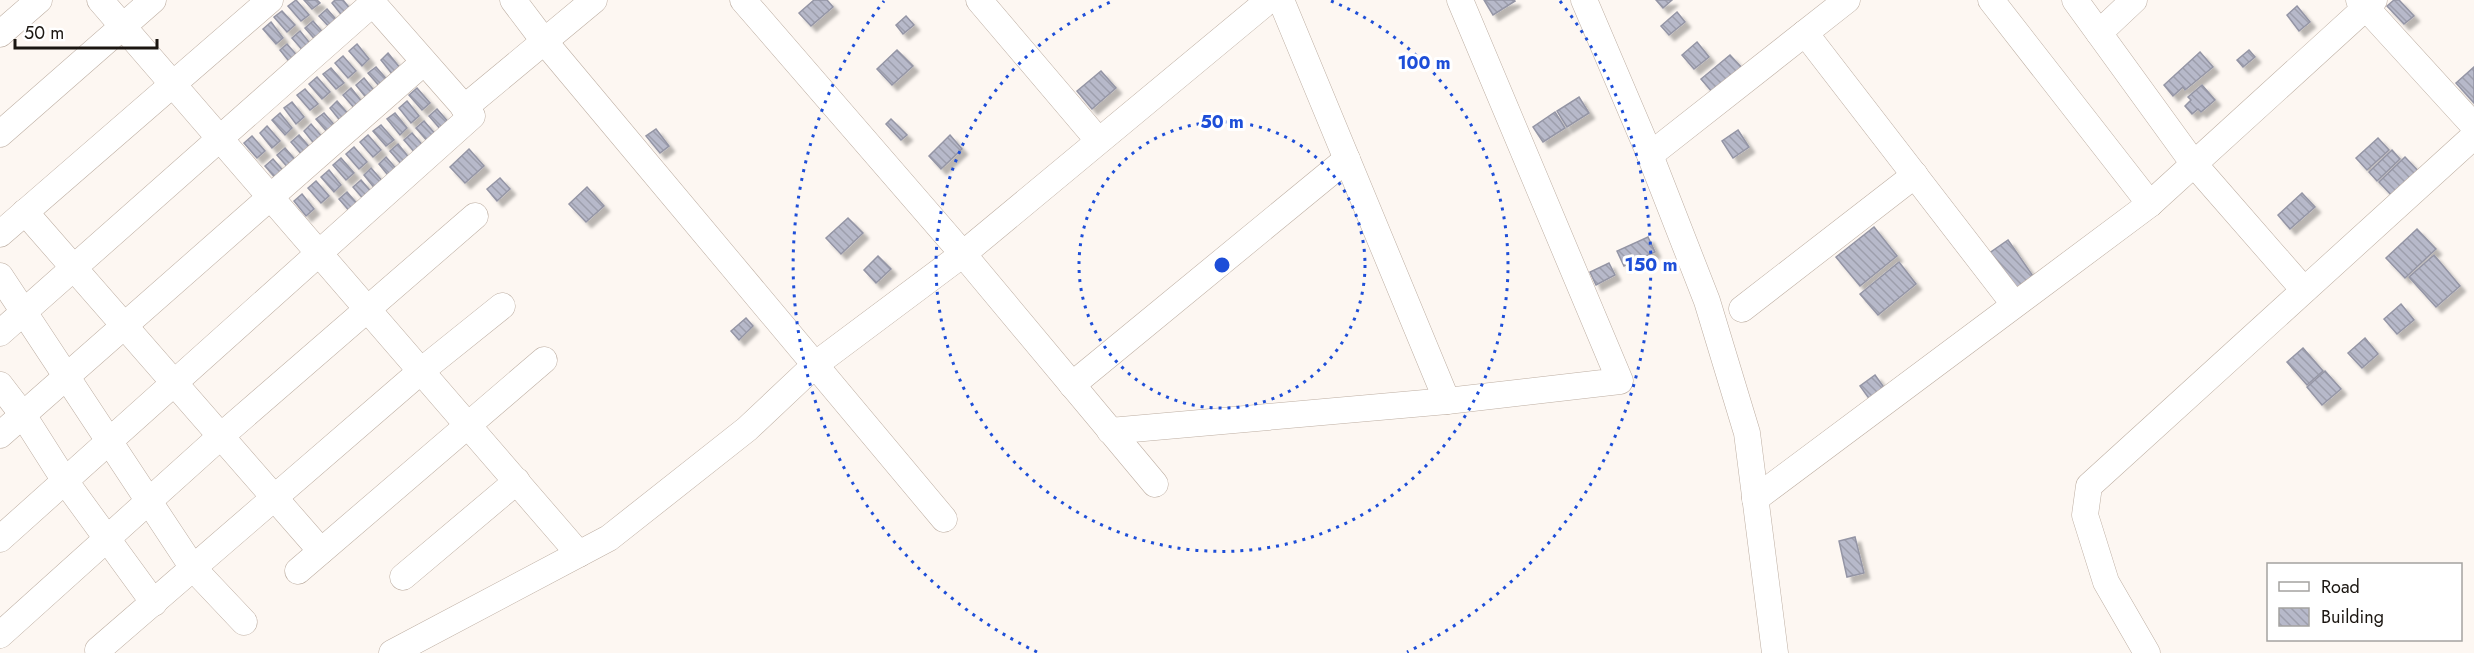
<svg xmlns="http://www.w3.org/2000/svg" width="2474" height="653" font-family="Jost,sans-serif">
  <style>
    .building { fill: url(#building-back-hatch); stroke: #9495a5; stroke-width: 1.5; filter: url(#shadow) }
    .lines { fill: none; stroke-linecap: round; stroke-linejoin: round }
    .minor-casing { stroke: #bdaea2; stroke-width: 27 }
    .minor { stroke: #fff; stroke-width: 26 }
    .ring { fill: none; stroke: #1d4ed8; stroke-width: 3; stroke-dasharray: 3 6 }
    .centre { fill: #1d4ed8; stroke: #fff; stroke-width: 3 }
    .ring-label { font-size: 18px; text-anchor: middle; font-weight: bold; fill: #1d4ed8; stroke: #fff; stroke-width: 6; stroke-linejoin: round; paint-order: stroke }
  </style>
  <defs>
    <pattern id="building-back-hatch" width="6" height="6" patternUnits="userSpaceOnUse" patternTransform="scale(1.5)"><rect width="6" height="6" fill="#b7b9ca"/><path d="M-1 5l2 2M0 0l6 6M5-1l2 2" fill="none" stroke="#9d9eac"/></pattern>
    <filter id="shadow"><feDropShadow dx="5.5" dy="5.5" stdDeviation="1.5" flood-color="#0004"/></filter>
  </defs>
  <rect width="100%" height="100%" fill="#fdf7f2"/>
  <g class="building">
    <path d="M296 0 309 15 301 21 288 6Z"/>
    <path d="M304 0H317L320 3 312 9Z"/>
    <path d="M335 0H343L352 11 344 18 332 3Z"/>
    <path d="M814 0H827L833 7 811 26 799 13Z"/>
    <path d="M1484 0H1514L1515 1 1493 15Z"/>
    <path d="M1656 0H1672L1663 8Z"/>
    <path d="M2394 0H2399L2414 16 2404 24 2387 6Z"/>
    <path d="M2297 6 2310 22 2299 31 2287 15Z"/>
    <path d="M327 9 340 24 332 30 319 16Z"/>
    <path d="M282 11 295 25 287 32 274 17Z"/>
    <path d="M1677 12 1685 22 1669 35 1661 26Z"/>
    <path d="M906 16 914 25 903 34 896 25Z"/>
    <path d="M313 21 326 36 318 43 305 28Z"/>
    <path d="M271 22 283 38 276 44 263 29Z"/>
    <path d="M300 31 312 46 305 53 292 38Z"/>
    <path d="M1697 42 1709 57 1694 69 1682 55Z"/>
    <path d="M287 44 300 59 292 65 280 50Z"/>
    <path d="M357 44 369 59 362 66 349 51Z"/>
    <path d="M897 50 913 66 892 85 877 69Z"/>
    <path d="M2249 50 2255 57 2243 67 2237 60Z"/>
    <path d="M2200 52 2213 67 2185 90 2183 87 2173 96 2164 85Z"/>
    <path d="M388 53 401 69 393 75 381 60Z"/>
    <path d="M1730 55 1743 69 1713 93 1701 79Z"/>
    <path d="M343 56 356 71 348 78 335 63Z"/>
    <path d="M376 67 389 82 381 88 368 73Z"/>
    <path d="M2474 67V103L2456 83Z"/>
    <path d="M331 68 344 83 336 89 323 74Z"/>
    <path d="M1101 71 1116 88 1092 109 1077 91Z"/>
    <path d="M317 77 330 92 322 99 309 84Z"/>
    <path d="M364 78 376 93 368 100 356 85Z"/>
    <path d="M2202 85 2215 100 2201 112 2198 109 2192 114 2185 106 2191 100 2188 97Z"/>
    <path d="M351 88 363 103 356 110 343 95Z"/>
    <path d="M417 88 430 103 422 110 409 95Z"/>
    <path d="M305 89 318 104 310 110 297 95Z"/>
    <path d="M1579 97 1589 113 1567 127 1557 111Z"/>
    <path d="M337 101 350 116 342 123 330 108Z"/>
    <path d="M407 101 419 116 411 123 399 108Z"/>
    <path d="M292 102 304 117 296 124 284 108Z"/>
    <path d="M437 109 450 124 442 131 429 116Z"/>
    <path d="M1555 112 1565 128 1543 142 1533 127Z"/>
    <path d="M280 113 292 128 285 135 272 120Z"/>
    <path d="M324 113 337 128 329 134 316 119Z"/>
    <path d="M395 113 407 128 400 135 387 119Z"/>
    <path d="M891 119 907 135 901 140 886 124Z"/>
    <path d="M424 121 437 136 429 143 416 128Z"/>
    <path d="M311 124 324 139 316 146 304 131Z"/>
    <path d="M381 125 394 140 386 146 373 131Z"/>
    <path d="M267 126 280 141 272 148 260 133Z"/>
    <path d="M656 129 669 146 660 153 646 136Z"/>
    <path d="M1738 130 1749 147 1733 158 1722 141Z"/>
    <path d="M412 133 425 148 417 155 404 140Z"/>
    <path d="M299 135 312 150 304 157 291 142Z"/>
    <path d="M368 135 381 150 373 157 360 142Z"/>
    <path d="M950 135 962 149 941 169 929 156Z"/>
    <path d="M252 136 265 151 257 158 244 143Z"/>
    <path d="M2378 138 2389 150 2367 170 2356 158Z"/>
    <path d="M398 144 411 160 403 166 390 151Z"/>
    <path d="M354 147 367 162 359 169 346 154Z"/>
    <path d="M285 148 298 163 290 170 277 155Z"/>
    <path d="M469 149 484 166 465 183 450 167Z"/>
    <path d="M2392 150 2400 159 2377 181 2369 172Z"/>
    <path d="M386 157 399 172 391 179 379 164Z"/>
    <path d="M2405 157 2421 174 2394 198 2379 182Z"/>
    <path d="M341 158 354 173 346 180 333 165Z"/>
    <path d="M273 159 286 174 278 181 265 166Z"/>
    <path d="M371 168 384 183 376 190 364 175Z"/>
    <path d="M329 170 341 185 334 192 321 177Z"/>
    <path d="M500 178 510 189 497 201 487 189Z"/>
    <path d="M361 180 374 195 366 202 353 187Z"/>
    <path d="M316 181 329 196 321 203 308 188Z"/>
    <path d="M587 187 604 206 586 222 569 204Z"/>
    <path d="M347 192 360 207 352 214 339 199Z"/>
    <path d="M2302 193 2315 207 2290 229 2278 215Z"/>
    <path d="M302 194 314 209 306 216 294 201Z"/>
    <path d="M848 218 863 233 841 254 826 238Z"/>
    <path d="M1874 227 1897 256 1860 286 1836 257Z"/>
    <path d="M2417 229 2436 249 2405 278 2386 258Z"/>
    <path d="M1648 237 1655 252 1624 266 1617 251Z"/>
    <path d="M2008 240 2035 279 2015 293 1988 254Z"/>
    <path d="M2434 255 2460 286 2436 307 2409 277Z"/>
    <path d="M878 256 891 269 876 283 864 270Z"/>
    <path d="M1899 262 1916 284 1878 315 1860 294Z"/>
    <path d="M1609 263 1615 275 1596 285 1590 272Z"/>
    <path d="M2401 304 2414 320 2397 334 2384 319Z"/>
    <path d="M746 318 753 326 739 340 731 331Z"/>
    <path d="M2365 338 2378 354 2362 368 2348 353Z"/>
    <path d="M2303 348 2323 371 2307 385 2287 362Z"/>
    <path d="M2325 371 2341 389 2322 405 2307 387Z"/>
    <path d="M1875 375 1888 393 1873 404 1860 386Z"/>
    <path d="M1855 537 1864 573 1847 577 1839 541Z"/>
  </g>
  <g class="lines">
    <defs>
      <g id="minor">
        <path d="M100 0 579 554"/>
        <path d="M513 0 544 41 944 519"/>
        <path d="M743 0 963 254 1155 484"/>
        <path d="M979 0 1098 140"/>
        <path d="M1281 0 1447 401"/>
        <path d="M1584 0 1650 155 1707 301 1747 433 1775 653"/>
        <path d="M1991 0 2150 204"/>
        <path d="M2075 0 2194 164 2304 290"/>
        <path d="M2359 0 2474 126"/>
        <path d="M1805 33 2014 304"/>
        <path d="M2099 33 2134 0"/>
        <path d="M0 34 39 0"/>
        <path d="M464 108 594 0"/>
        <path d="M0 134 153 0"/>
        <path d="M1650 155 1847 0"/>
        <path d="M25 212 321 551"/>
        <path d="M0 234 270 0"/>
        <path d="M0 276 193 568 244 622"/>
        <path d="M1742 309 1915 175"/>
        <path d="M0 333 373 3"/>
        <path d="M0 385 23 415 65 481 154 603"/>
        <path d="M1072 385 1347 159"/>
        <path d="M1110 431 1447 401 1620 381 1460 0"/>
        <path d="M0 435 424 62"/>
        <path d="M1755 499 2150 204 2374 0"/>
        <path d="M0 539 472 116 370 0"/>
        <path d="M298 571 544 360"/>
        <path d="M403 577 517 481"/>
        <path d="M0 635 221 436 475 216"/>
        <path d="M98 650 421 371 502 306"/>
        <path d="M392 653 609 538 747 429 816 364 963 254 1269 0"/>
        <path d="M2147 653 2106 582 2085 515 2089 486 2474 136"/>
      </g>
    </defs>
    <use href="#minor" class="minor-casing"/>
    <use href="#minor" class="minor"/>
  </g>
  <g class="ring">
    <circle cx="1222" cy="265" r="143"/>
    <path d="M1331 1A286 286 0 1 1 1113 1"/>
    <path d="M1037 652A429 429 0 0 1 884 1M1560 1A429 429 0 0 1 1407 652"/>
  </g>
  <circle cx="1222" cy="265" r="9" class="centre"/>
  <g class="ring-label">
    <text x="1424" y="69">100 m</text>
    <text x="1222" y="128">50 m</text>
    <text x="1651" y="271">150 m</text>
  </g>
  <rect x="2267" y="563" width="195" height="78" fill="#ffffff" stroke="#a4a2a0" stroke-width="1.5"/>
  <rect x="2279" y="582" width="30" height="9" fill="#ffffff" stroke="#a4a2a0" stroke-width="1.5"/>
  <text x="2321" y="593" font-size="18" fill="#1b1611">Road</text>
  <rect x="2279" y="608" width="30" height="18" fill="url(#building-back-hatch)" stroke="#a4a2a0" stroke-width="1.5"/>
  <text x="2321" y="623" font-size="18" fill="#1b1611">Building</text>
  <path d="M15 39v9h142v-9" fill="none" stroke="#1b1611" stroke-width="3"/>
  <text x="24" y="39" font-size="18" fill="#1b1611" stroke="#ffffff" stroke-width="4.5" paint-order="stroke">50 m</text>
</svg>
